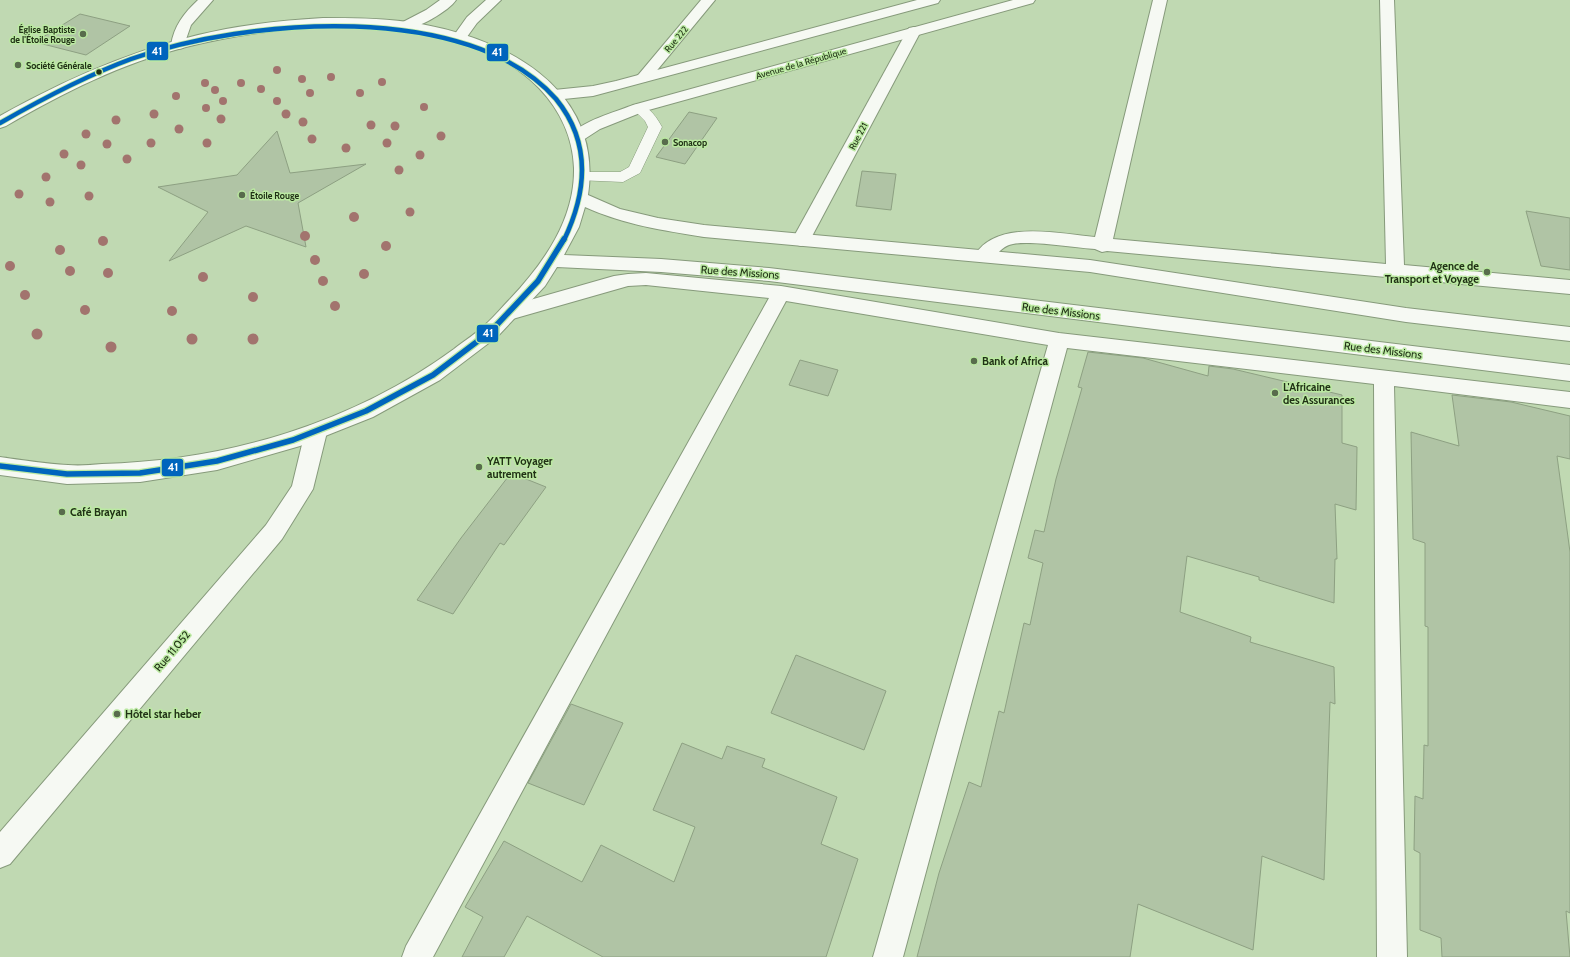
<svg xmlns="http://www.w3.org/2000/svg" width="1570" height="957" font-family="Cabin,sans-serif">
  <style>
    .building { fill: #b0c4a5; stroke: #8da082 }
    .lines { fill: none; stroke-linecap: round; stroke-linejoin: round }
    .lane-casing { stroke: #869a7b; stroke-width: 1 }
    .street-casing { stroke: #869a7b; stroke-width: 2 }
    .secondary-casing { stroke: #869a7b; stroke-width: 2 }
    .primary-casing { stroke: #869a7b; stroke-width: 2 }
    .highway-casing { stroke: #869a7b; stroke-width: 2 }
    .lane { fill: #f6f9f3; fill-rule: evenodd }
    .street { fill: #f6f9f3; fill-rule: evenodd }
    .secondary { fill: #f6f9f3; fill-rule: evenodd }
    .primary { fill: #f6f9f3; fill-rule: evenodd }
    .highway { fill: #f6f9f3; fill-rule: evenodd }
    .bus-1-far1-casing { stroke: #bbe9a2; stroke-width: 6 }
    .bus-1-casing { stroke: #bbe9a2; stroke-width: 8 }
    .bus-1-far1 { stroke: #0065bd; stroke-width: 4.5 }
    .bus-1 { stroke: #0065bd; stroke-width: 5.5 }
    .tree { fill: #a2746e }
    .poi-dot { fill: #586c4c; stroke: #bbe9a2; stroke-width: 1.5 }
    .bus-dot { fill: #203115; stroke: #bbe9a2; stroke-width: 1.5 }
    .labels { text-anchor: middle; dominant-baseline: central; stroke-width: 3; stroke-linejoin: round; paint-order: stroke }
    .far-poi-label { font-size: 9px; font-weight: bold; fill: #203115; stroke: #bbe9a2; text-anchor: start }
    .far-street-label { font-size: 9px; fill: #203115; stroke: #bbe9a2 }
    .poi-label { font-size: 11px; font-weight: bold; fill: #203115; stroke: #bbe9a2; text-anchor: start }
    .street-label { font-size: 11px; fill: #203115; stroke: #bbe9a2 }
    .line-badge { stroke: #bbe9a2; stroke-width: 1.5 }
    .badge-label { font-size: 11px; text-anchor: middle; font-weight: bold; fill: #fff }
  </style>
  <rect width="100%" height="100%" fill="#c0d9b2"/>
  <g class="building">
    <path d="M80 14 130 26 86 55 35 42Z"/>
    <path d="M689 112 717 118 685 164 656 157Z"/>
    <path d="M277 131 290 173 366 164 298 203 306 247 246 226 169 261 208 212 158 187 237 175Z"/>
    <path d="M862 171 896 174 891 210 856 206Z"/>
    <path d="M1526 211 1570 218V270L1541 266Z"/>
    <path d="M1088 352 1143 358 1208 376 1209 366 1233 369 1342 395V443L1357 447 1356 510 1335 504 1337 559H1335L1334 603 1259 580V577L1187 556 1180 612 1251 637 1250 642 1334 667 1335 704 1330 702 1324 880 1262 856 1253 950 1138 904 1130 957H917L939 873 969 782 981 787 999 711 1004 713 1024 623 1030 625 1043 563 1028 558 1035 530 1044 532 1056 479 1082 388 1078 387Z"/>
    <path d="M800 360 838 370 828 396 789 385Z"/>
    <path d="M1452 395 1511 402 1570 416V459L1557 456 1570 552V913L1566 911 1570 957H1442L1441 938 1420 930V853L1414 850 1415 796 1423 799 1424 745 1428 746V627L1425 626V543L1413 539 1411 432 1459 446Z"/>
    <path d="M511 473 546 487 504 545 500 543 453 614 417 600 461 538Z"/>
    <path d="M796 655 886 691 864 750 771 713Z"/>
    <path d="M571 704 623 723 584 805 528 783Z"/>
    <path d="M682 743 722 759 727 746 765 759 762 767 837 797 821 844 858 859 826 957H603L527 916 504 957H462L483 917 465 907 504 841 582 882 601 845 674 882 695 827 653 810Z"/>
  </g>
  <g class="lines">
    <defs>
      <path id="lane" d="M639 104C650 107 657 118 662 127L640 173 623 182 577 180 575 177 577 174 582 172H620L629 167 648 127 645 121 632 108 634 105Z"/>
      <g id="street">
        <path d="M198 0H213L191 25 183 48 178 49 173 48 171 45C174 26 184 13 198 0Z"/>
        <path d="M701 0H715L649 80 644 82 639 80 636 77 639 74Z"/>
        <path d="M1153 0H1167L1113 239 1386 264 1380 0H1394L1404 265 1570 280V294L1107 251 1102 252 1095 249C1076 248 1025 239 1009 245 996 250 994 264 978 259L975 255C997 219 1060 234 1095 237Z"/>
        <path d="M914 27 919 28 921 31 810 240 807 244 801 246 795 244 792 240 907 31 909 28Z"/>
        <path d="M646 273 781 286 1059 333 1570 392V408L1394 386 1407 957H1377L1374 384 1067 348 903 957H873L1048 345 786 301 433 957H402L406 946 769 298 646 285 628 286 509 320 502 318 499 313 502 308 614 276 628 274Z"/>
        <path d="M316 424 323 426 327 432 313 489 282 539 10 864 0 868V832L266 525 292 486 305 432 309 426Z"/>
      </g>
      <g id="secondary">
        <path d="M440 0H456C449 11 413 32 401 29L399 26 401 23 426 10Z"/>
        <path d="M486 0H501L477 23 464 41 459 42 454 41 452 38 467 17Z"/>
      </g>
      <g id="primary">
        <path d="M917 0H940L938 3 593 96 554 100 549 98 546 95 549 92 554 90 593 86 616 81Z"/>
        <path d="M1013 0H1035L1033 3 645 111 600 129 583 140 577 142 571 140 569 137C580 121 616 112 633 105Z"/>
      </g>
      <path id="highway" d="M323 18C351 18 380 18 408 22 500 35 604 86 588 195L620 209 658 218 704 225 1090 260 1406 308 1570 327V341L1406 322 1090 272 704 237C662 230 625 225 585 207L579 227 564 255 661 259 769 268 1570 365V381L769 281 661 272 557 267 545 286 498 336 440 380 373 417 300 446 217 470 140 482 67 484 0 475V457C22 460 45 464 68 465 79 466 91 465 102 464 226 461 353 423 454 349 464 341 477 333 486 324 495 316 502 307 510 299 544 263 575 219 574 168 573 138 560 110 539 88 458 6 289 21 186 47 122 63 63 93 6 126L0 128V116C71 76 146 44 226 29 258 23 290 20 323 18Z"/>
    </defs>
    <use href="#lane" class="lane-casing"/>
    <use href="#street" class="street-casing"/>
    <use href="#secondary" class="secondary-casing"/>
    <use href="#primary" class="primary-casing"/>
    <use href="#highway" class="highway-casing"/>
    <use href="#lane" class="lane"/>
    <use href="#street" class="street"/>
    <use href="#secondary" class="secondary"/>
    <use href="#primary" class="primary"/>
    <use href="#highway" class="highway"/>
    <defs>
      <path id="bus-1-far1" d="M0 123C42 99 85 76 131 59 247 18 469 0 556 99 591 142 587 192 564 240"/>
      <path id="bus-1" d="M0 466 67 474 140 473 217 461 293 440 366 411 433 375 491 331 538 281 564 239"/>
    </defs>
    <use href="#bus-1-far1" class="bus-1-far1-casing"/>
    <use href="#bus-1" class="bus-1-casing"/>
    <use href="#bus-1-far1" class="bus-1-far1"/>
    <use href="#bus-1" class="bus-1"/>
  </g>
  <g class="tree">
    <circle cx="277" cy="70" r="4"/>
    <circle cx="331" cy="77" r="4"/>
    <circle cx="302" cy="79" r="4"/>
    <circle cx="382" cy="82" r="4"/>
    <circle cx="205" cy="83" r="4"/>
    <circle cx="241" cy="83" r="4"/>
    <circle cx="261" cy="89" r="4"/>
    <circle cx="215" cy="90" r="4"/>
    <circle cx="310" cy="93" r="4"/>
    <circle cx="360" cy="93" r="4"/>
    <circle cx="176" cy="96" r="4"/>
    <circle cx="223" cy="101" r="4"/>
    <circle cx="277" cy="101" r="4"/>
    <circle cx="424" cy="107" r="4"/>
    <circle cx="206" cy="108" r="4"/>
    <circle cx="154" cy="114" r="4.5"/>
    <circle cx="286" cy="114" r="4.5"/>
    <circle cx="221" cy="119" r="4.5"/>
    <circle cx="116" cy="120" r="4.5"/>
    <circle cx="303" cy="122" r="4.5"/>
    <circle cx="371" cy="125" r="4.5"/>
    <circle cx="395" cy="126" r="4.5"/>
    <circle cx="179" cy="129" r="4.5"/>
    <circle cx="86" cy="134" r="4.5"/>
    <circle cx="441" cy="136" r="4.5"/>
    <circle cx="312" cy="139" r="4.5"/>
    <circle cx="151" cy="143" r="4.5"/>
    <circle cx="207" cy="143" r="4.5"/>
    <circle cx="387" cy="143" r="4.5"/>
    <circle cx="107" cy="144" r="4.5"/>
    <circle cx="346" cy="148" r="4.5"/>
    <circle cx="64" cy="154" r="4.5"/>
    <circle cx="420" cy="155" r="4.5"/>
    <circle cx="127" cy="159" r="4.5"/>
    <circle cx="81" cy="165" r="4.5"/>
    <circle cx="399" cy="170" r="4.5"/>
    <circle cx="46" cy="177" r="4.5"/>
    <circle cx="19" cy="194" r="4.5"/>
    <circle cx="89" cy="196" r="4.5"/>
    <circle cx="50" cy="202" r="4.5"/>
    <circle cx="410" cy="212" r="4.5"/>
    <circle cx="354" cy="217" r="5"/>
    <circle cx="305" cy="236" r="5"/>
    <circle cx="103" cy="241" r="5"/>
    <circle cx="386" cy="246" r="5"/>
    <circle cx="60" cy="250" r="5"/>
    <circle cx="315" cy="260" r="5"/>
    <circle cx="10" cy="266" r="5"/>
    <circle cx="70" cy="271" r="5"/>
    <circle cx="108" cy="273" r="5"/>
    <circle cx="364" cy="274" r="5"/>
    <circle cx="203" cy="277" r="5"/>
    <circle cx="323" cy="281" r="5"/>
    <circle cx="25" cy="295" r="5"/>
    <circle cx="253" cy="297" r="5"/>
    <circle cx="335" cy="306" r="5"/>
    <circle cx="85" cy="310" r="5"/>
    <circle cx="172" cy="311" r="5"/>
    <circle cx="37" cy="334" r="5.5"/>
    <circle cx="192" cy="339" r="5.5"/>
    <circle cx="253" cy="339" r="5.5"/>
    <circle cx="111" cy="347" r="5.5"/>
  </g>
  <g class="poi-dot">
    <circle cx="83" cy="34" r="4"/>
    <circle cx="18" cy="65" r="4"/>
    <circle cx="665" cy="142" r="4"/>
    <circle cx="242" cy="195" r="4"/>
    <circle cx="1487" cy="272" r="4"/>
    <circle cx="974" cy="361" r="4"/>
    <circle cx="1275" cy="393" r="4"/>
    <circle cx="479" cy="467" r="4"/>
    <circle cx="62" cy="512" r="4"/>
    <circle cx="117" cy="714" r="4"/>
  </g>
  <circle class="bus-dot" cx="99" cy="72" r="3.5"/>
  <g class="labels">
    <g class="far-poi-label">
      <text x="75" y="29" text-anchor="end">Église Baptiste<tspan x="75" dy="10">de l'Étoile Rouge</tspan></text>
      <text x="26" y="65">Société Générale</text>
      <text x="673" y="142">Sonacop</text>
      <text x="250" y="195">Étoile Rouge</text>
    </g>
    <g class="far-street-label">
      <text transform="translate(676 39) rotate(-50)">Rue 222</text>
      <text transform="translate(801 63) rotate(-16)">Avenue de la République</text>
      <text transform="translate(858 136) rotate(-62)">Rue 221</text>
    </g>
    <g class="poi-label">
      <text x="1479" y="266" text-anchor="end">Agence de<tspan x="1479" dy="13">Transport et Voyage</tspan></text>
      <text x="982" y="361">Bank of Africa</text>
      <text x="1283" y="387">L'Africaine<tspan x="1283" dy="13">des Assurances</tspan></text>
      <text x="487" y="461">YATT Voyager<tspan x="487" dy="13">autrement</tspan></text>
      <text x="70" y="512">Café Brayan</text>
      <text x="125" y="714">Hôtel star heber</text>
    </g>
    <g class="street-label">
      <text transform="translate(740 272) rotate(4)">Rue des Missions</text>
      <text transform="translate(1061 311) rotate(7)">Rue des Missions</text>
      <text transform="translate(1383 350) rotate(7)">Rue des Missions</text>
      <text transform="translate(172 651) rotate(-50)">Rue 11.052</text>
    </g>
  </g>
  <g class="line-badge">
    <rect x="146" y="41" width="23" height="20" rx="4" fill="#0065bd"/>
    <rect x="486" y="43" width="23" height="19" rx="4" fill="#0065bd"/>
    <rect x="476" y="324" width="23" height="19" rx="4" fill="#0065bd"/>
    <rect x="161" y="458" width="23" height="19" rx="4" fill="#0065bd"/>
  </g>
  <g class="badge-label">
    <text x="157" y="55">41</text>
    <text x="497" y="56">41</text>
    <text x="488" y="337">41</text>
    <text x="173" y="471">41</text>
  </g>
</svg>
